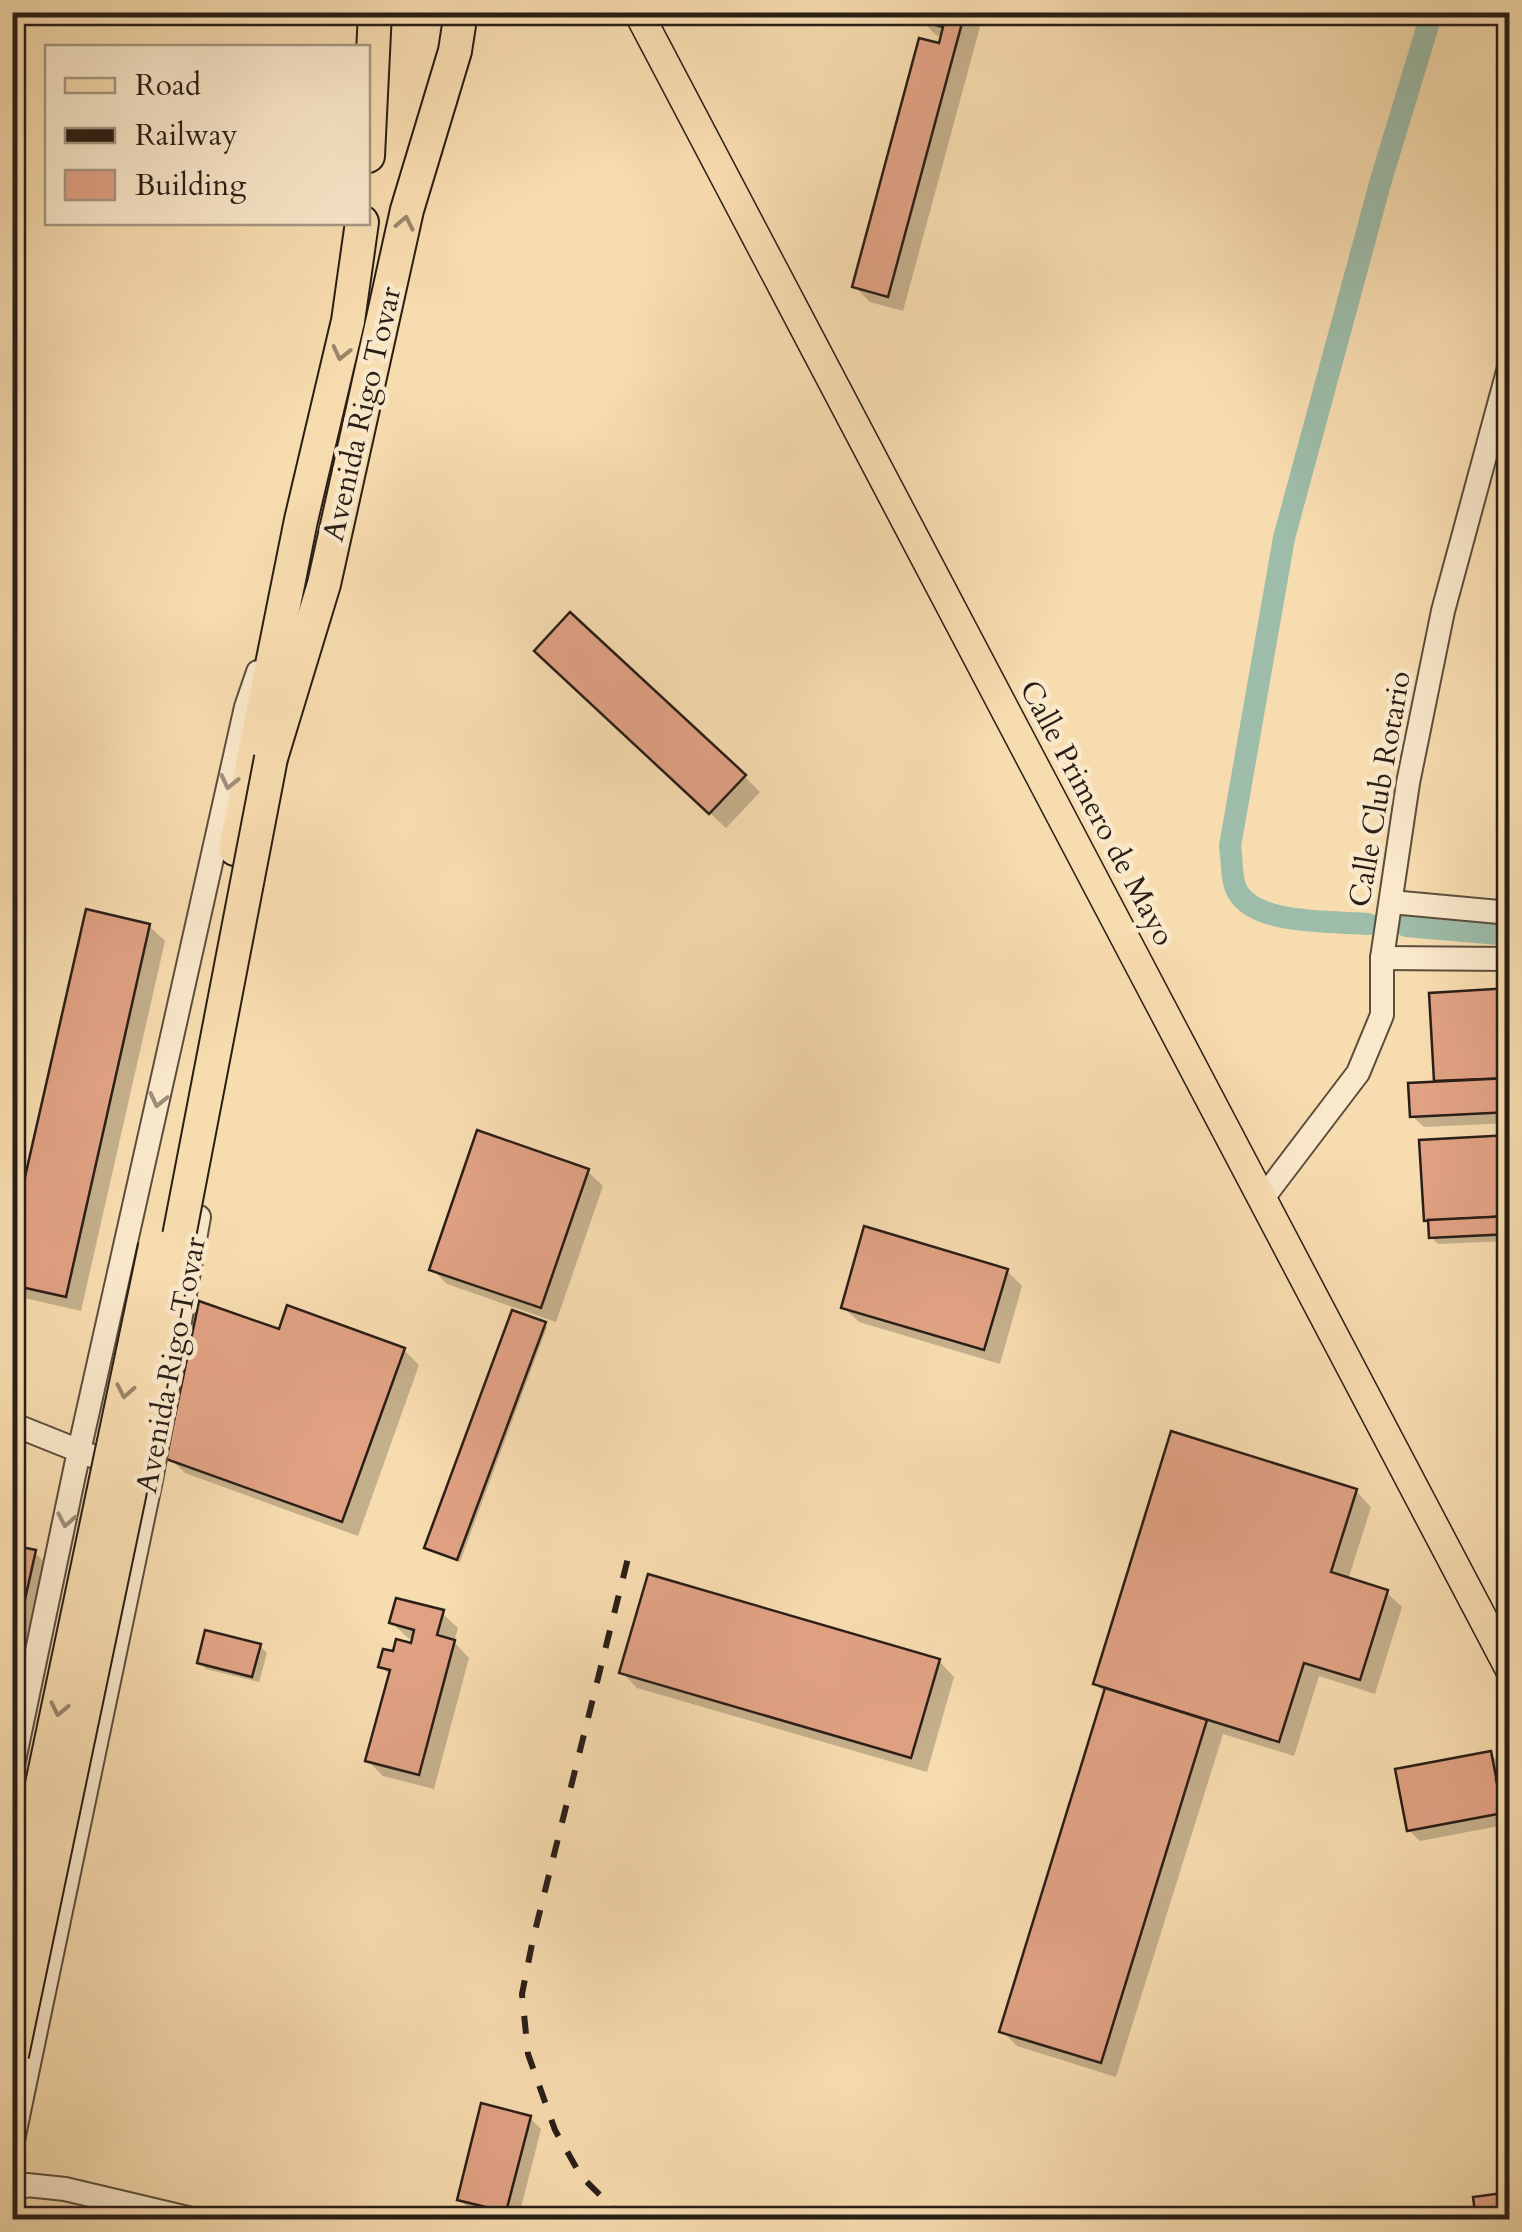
<svg xmlns="http://www.w3.org/2000/svg" width="1522" height="2232" font-family="Cardo,serif">
  <style>
    .shadow { fill: #0003 }
    .lines { fill: none; stroke-linecap: round; stroke-linejoin: round }
    .canal { stroke: #9dbca9; stroke-width: 22 }
    .building { fill: #e1a284; stroke: #291e17; stroke-width: 2.5 }
    .minor-casing { stroke: #5c4e3d; stroke-width: 26 }
    .major-casing { stroke: #291e17; stroke-width: 31 }
    .highway-casing { stroke: #291e17; stroke-width: 36 }
    .minor { stroke: #fae8cb; stroke-width: 22 }
    .major { stroke: #f7dcaf; stroke-width: 28 }
    .highway { stroke: #f7dcaf; stroke-width: 32 }
    .rail { stroke: #291e17; stroke-width: 6; stroke-dasharray: 18 18; stroke-linecap: butt }
    .highway-bridge-casing { stroke: #291e17; stroke-width: 36; stroke-linecap: butt }
    .highway-bridge { stroke: #f7dcaf; stroke-width: 32 }
    .oneway { stroke: #9a866b }
    .oneway2 { stroke: #9c8d7a }
    .labels { text-anchor: middle; dominant-baseline: central; stroke-width: 9; stroke-linejoin: round; paint-order: stroke }
    .street-label { font-size: 30px; fill: #291e17; stroke: #fae8cb }
  </style>
  <rect width="100%" height="100%" fill="#f7dcaf"/>
  <filter id="stains"><feTurbulence type="fractalNoise" baseFrequency=".002" numOctaves="4"/><feColorMatrix values="0 0 0 0 .2 0 0 0 0 .09 0 0 0 0 .02 0 0 0 .5 -.17"/></filter>
  <radialGradient id="worn" r=".72"><stop offset=".6" stop-color="#630" stop-opacity="0"/><stop offset="1" stop-color="#630" stop-opacity=".3"/></radialGradient>
  <g class="shadow">
    <path d="M815 12H861L858 24Z"/>
    <path d="M922 12H984L903 311 870 302 854 286 943 37 936 35 920 19Z"/>
    <path d="M552 666 745 777 760 792 726 828Z"/>
    <path d="M149 926 165 941 81 1311 20 1297 12 1290V1245Z"/>
    <path d="M1510 991V1123L1424 1127 1412 1116 1437 1084 1432 995Z"/>
    <path d="M1510 1137V1241L1438 1244 1431 1237V1224L1426 1220Z"/>
    <path d="M587 1171 603 1186 556 1322 447 1284 432 1269Z"/>
    <path d="M1007 1271 1022 1286 1000 1364 859 1322 843 1307Z"/>
    <path d="M544 1324 547 1327 460 1562 429 1550 426 1548Z"/>
    <path d="M280 1333 404 1350 419 1365 358 1536 185 1473 169 1458Z"/>
    <path d="M1356 1491 1371 1507 1348 1580 1386 1592 1402 1607 1375 1694 1319 1676 1294 1756 1223 1734 1116 2077 1017 2046 1002 2031 1106 1694 1096 1684Z"/>
    <path d="M12 1548 35 1553 46 1564 14 1710Z"/>
    <path d="M442 1613 458 1628 454 1642 469 1658 434 1789 383 1776 368 1761 391 1676 381 1666 412 1646 414 1640 408 1638 392 1623Z"/>
    <path d="M260 1646 267 1653 259 1682 206 1669 199 1662Z"/>
    <path d="M939 1661 954 1677 927 1772 637 1688 622 1672Z"/>
    <path d="M1490 1754 1502 1765 1505 1780 1510 1779V1824L1420 1841 1409 1830Z"/>
    <path d="M530 2118 541 2129 518 2220 471 2210 459 2199Z"/>
  </g>
  <g class="lines">
    <g class="canal">
      <path d="M1368 924C1333 921 1248 926 1235 886 1231 874 1232 858 1230 846L1284 538 1381 180 1432 12"/>
      <path d="M1406 926 1510 935"/>
    </g>
  </g>
  <g class="building">
    <path d="M920 12H965L888 297 852 287 919 38 939 43 943 27 918 20Z"/>
    <path d="M570 612 746 775 709 814 534 651Z"/>
    <path d="M86 909 150 924 66 1297 12 1285V1234Z"/>
    <path d="M1510 988V1078L1434 1081 1429 993Z"/>
    <path d="M1510 1078V1112L1410 1117 1408 1083Z"/>
    <path d="M477 1130 589 1169 541 1308 429 1270Z"/>
    <path d="M1510 1135V1216L1424 1221 1419 1140Z"/>
    <path d="M1510 1216V1234L1429 1238 1428 1220Z"/>
    <path d="M864 1226 1008 1269 984 1350 841 1308Z"/>
    <path d="M199 1301 279 1329 287 1305 405 1348 342 1522 166 1459Z"/>
    <path d="M512 1310 546 1322 457 1560 424 1548Z"/>
    <path d="M1171 1431 1357 1489 1331 1572 1388 1590 1360 1680 1304 1663 1279 1742 1093 1684Z"/>
    <path d="M12 1545 36 1550 12 1658Z"/>
    <path d="M648 1574 940 1659 911 1758 619 1673Z"/>
    <path d="M396 1598 444 1610 437 1635 455 1640 419 1775 365 1761 390 1670 378 1667 383 1649 393 1651 396 1639 411 1643 414 1630 389 1623Z"/>
    <path d="M205 1630 261 1644 252 1677 197 1663Z"/>
    <path d="M1105 1688 1207 1720 1101 2063 999 2032Z"/>
    <path d="M1491 1751 1503 1813 1407 1831 1395 1769Z"/>
    <path d="M1510 1777V1814L1504 1816 1496 1779Z"/>
    <path d="M481 2103 531 2116 506 2212 457 2200Z"/>
    <path d="M1510 2192V2220H1476L1473 2197Z"/>
  </g>
  <g class="lines">
    <defs>
      <g id="minor">
        <path d="M1391 902 1510 913"/>
        <path d="M1382 958 1510 959"/>
        <path d="M1263 1198 1358 1073 1382 1015V958L1408 783 1443 611 1510 364"/>
        <path d="M12 1424 92 1456"/>
        <path d="M12 1770 79 1451 246 707 258 672"/>
        <path d="M12 2145 151 1480 199 1217"/>
        <path d="M12 2191 27 2185 65 2189 196 2220"/>
      </g>
      <path id="major" d="M638 12 1510 1670"/>
      <g id="highway">
        <path d="M368 156 375 12"/>
        <path d="M271 758 324 584 407 210 455 51 461 12"/>
        <path d="M235 849 301 520 348 321 362 222"/>
      </g>
    </defs>
    <use href="#minor" class="minor-casing"/>
    <use href="#major" class="major-casing"/>
    <use href="#highway" class="highway-casing"/>
    <use href="#minor" class="minor"/>
    <use href="#major" class="major"/>
    <use href="#highway" class="highway"/>
    <g class="rail">
      <path d="M12 2216 28 2220"/>
      <path d="M625 2220 581 2176 555 2130 528 2054 522 1994 533 1939 629 1554"/>
    </g>
    <defs>
      <g id="highway-bridge">
        <path d="M12 1927 155 1246"/>
        <path d="M12 2055 129 1496 271 758"/>
      </g>
    </defs>
    <use href="#highway-bridge" class="highway-bridge-casing"/>
    <use href="#highway-bridge" class="highway-bridge"/>
  </g>
  <defs><path id="oneway-chevron" d="M-2-3.5L2.5 0L-2 3.5" fill="none" stroke-width="1.6" stroke-linecap="round" stroke-linejoin="round" transform="scale(2.5)"/></defs>
  <g class="oneway">
    <use href="#oneway-chevron" transform="translate(405 223) rotate(-78)"/>
    <use href="#oneway-chevron" transform="translate(341 353) rotate(103)"/>
    <use href="#oneway-chevron" transform="translate(125 1391) rotate(101)"/>
    <use href="#oneway-chevron" transform="translate(59 1709) rotate(102)"/>
  </g>
  <g class="oneway2">
    <use href="#oneway-chevron" transform="translate(229 782) rotate(103)"/>
    <use href="#oneway-chevron" transform="translate(158 1100) rotate(103)"/>
    <use href="#oneway-chevron" transform="translate(66 1520) rotate(101)"/>
  </g>
  <g class="labels">
    <g class="street-label">
      <text transform="translate(362 414) rotate(-77)">Avenida Rigo Tovar</text>
      <text transform="translate(1380 789) rotate(-80)">Calle Club Rotario</text>
      <text transform="translate(1097 813) rotate(62)">Calle Primero de Mayo</text>
      <text transform="translate(171 1365) rotate(-79)">Avenida Rigo Tovar</text>
    </g>
  </g>
  <rect width="1522" height="2232" fill="none" stroke="#f7dcaf" stroke-width="50"/>
  <rect x="15" y="15" width="1492" height="2202" fill="none" stroke="#291e17" stroke-width="5"/>
  <rect x="25" y="25" width="1472" height="2182" fill="none" stroke="#291e17" stroke-width="2.5"/>
  <rect x="45" y="45" width="325" height="180" fill="#fae8cb" stroke="#a69783" stroke-width="2.5"/>
  <rect x="65" y="78" width="50" height="15" fill="#f7dcaf" stroke="#a69783" stroke-width="2.5"/>
  <text x="135" y="95" font-size="30" fill="#291e17">Road</text>
  <rect x="65" y="128" width="50" height="15" fill="#291e17" stroke="#a69783" stroke-width="2.5"/>
  <text x="135" y="145" font-size="30" fill="#291e17">Railway</text>
  <rect x="65" y="170" width="50" height="30" fill="#e1a284" stroke="#a69783" stroke-width="2.5"/>
  <text x="135" y="195" font-size="30" fill="#291e17">Building</text>
  <rect width="100%" height="100%" filter="url(#stains)"/>
  <rect width="100%" height="100%" fill="url(#worn)"/>
</svg>
